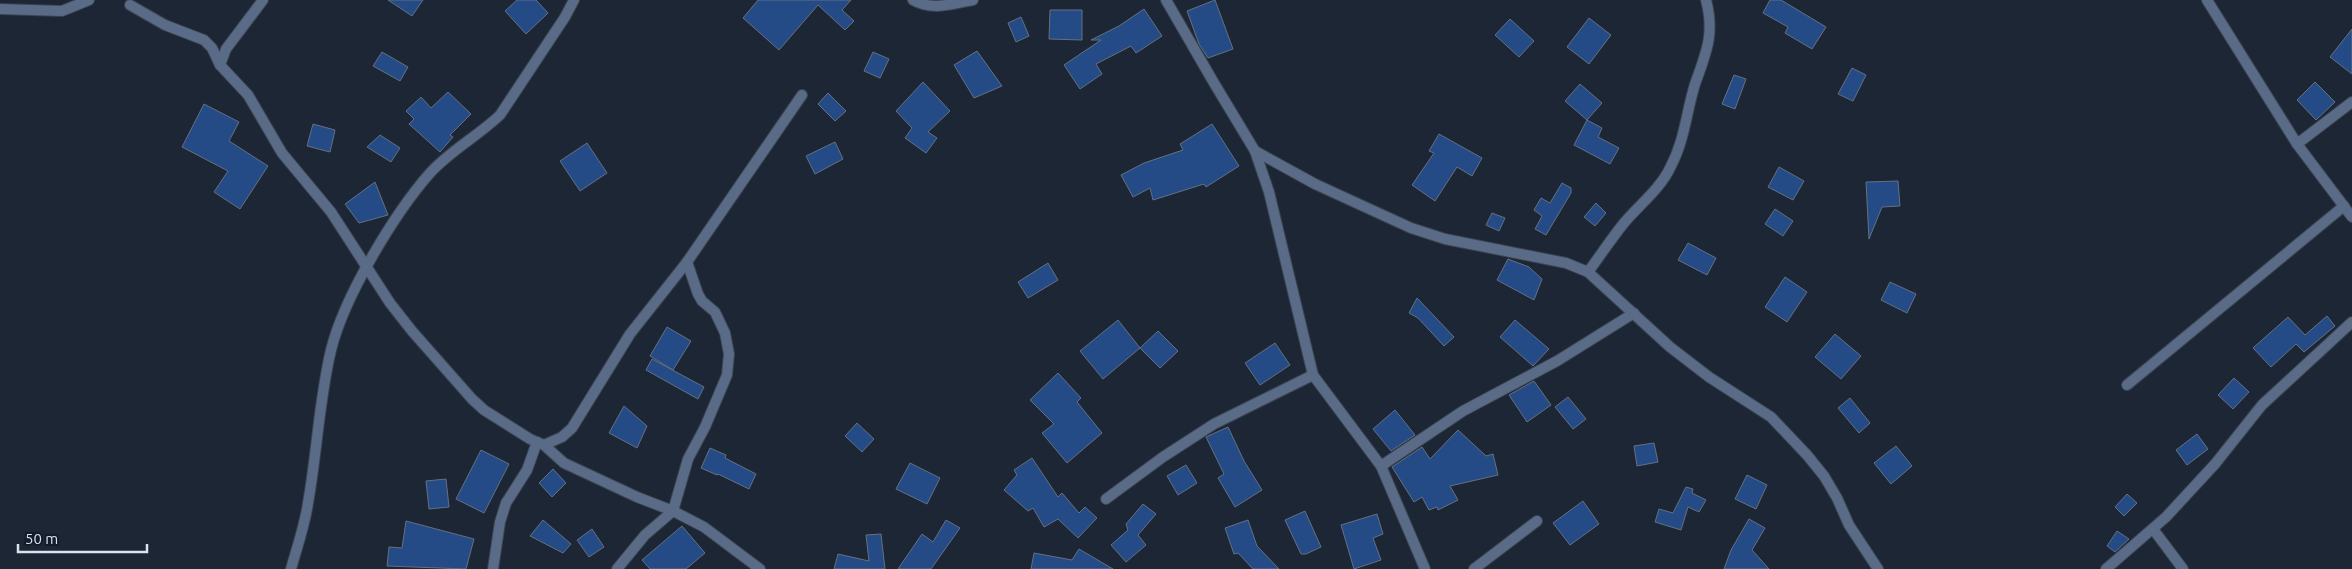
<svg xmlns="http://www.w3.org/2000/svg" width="2352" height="569" font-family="Ubuntu,sans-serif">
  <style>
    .building { fill: #254b86; stroke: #657081 }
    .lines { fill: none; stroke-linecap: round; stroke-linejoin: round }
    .minor-casing { stroke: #3b4451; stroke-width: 12 }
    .minor { stroke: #596b86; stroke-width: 10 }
  </style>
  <rect width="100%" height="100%" fill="#1c2634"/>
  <g class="building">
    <path d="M388 0H423L412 16Z"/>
    <path d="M517 0H536L548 13 526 34 505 11Z"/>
    <path d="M758 0H851L842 10 854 21 845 30 818 5 779 50 743 18Z"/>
    <path d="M1215 0 1233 49 1208 58 1199 44 1187 11Z"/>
    <path d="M1770 0H1781L1826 27 1812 49 1785 33 1788 27 1763 13Z"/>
    <path d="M1144 9 1162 36 1136 53 1131 46 1096 64 1102 74 1080 89 1064 65 1101 40H1091L1119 26Z"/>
    <path d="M1050 10H1082V40L1049 39Z"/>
    <path d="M1021 17 1029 36 1016 42 1008 23Z"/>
    <path d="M1589 18 1611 35 1589 64 1567 47Z"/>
    <path d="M1510 19 1534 41 1519 57 1495 35Z"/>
    <path d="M2352 29V74L2330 57Z"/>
    <path d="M977 51 1002 86 974 98 954 65Z"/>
    <path d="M382 52 408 67 400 81 373 66Z"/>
    <path d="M873 52 889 59 880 78 864 71Z"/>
    <path d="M1852 68 1866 75 1853 101 1838 94Z"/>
    <path d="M1734 75 1746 79 1735 109 1722 104Z"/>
    <path d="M923 82 950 111 928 132 937 138 926 153 905 138 912 128 896 111Z"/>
    <path d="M2315 82 2335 102 2316 120 2297 100Z"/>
    <path d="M1580 84 1602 103 1587 120 1565 101Z"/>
    <path d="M448 92 471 114 450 135 453 137 440 152 409 124 414 119 406 111 421 97 431 108Z"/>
    <path d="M828 93 846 111 835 121 818 104Z"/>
    <path d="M204 104 239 122 229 141 268 166 240 209 214 192 228 171 182 147Z"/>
    <path d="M1587 120 1602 128 1598 137 1619 148 1610 164 1574 145Z"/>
    <path d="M313 124 335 130 330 152 307 146Z"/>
    <path d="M1212 124 1239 166 1206 187 1204 184 1153 200 1150 188 1133 197 1121 175 1144 163 1183 150 1180 144Z"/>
    <path d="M1439 134 1482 158 1472 176 1457 167 1435 201 1412 185 1434 153 1429 151Z"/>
    <path d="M380 135 400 148 391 162 367 147Z"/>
    <path d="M835 142 843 159 815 174 806 156Z"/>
    <path d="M587 143 607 173 580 191 560 161Z"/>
    <path d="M1779 167 1804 181 1793 200 1768 187Z"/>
    <path d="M1898 181 1900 206 1882 207 1869 239 1866 182Z"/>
    <path d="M375 182 388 215 359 223 345 204Z"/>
    <path d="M1562 183 1571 188V193L1546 235 1535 229 1542 216 1534 210 1541 198 1550 203Z"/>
    <path d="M1596 203 1606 213 1595 226 1584 217Z"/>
    <path d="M1775 209 1793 221 1783 236 1765 224Z"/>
    <path d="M1492 213 1505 218 1499 231 1486 225Z"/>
    <path d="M1688 243 1716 258 1707 275 1678 260Z"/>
    <path d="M1508 259 1529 267 1542 279 1534 300 1497 280Z"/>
    <path d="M1048 263 1058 280 1028 298 1018 282Z"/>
    <path d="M1785 277 1807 292 1787 322 1765 307Z"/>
    <path d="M1890 282 1916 294 1907 313 1881 300Z"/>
    <path d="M1417 298 1454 337 1444 346 1418 318 1409 313Z"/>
    <path d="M2327 316 2335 326 2304 352 2296 344 2271 367 2253 348 2288 317 2305 335Z"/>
    <path d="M1118 320 1140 348 1103 379 1080 351Z"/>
    <path d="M1515 320 1549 349 1533 366 1500 337Z"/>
    <path d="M667 327 691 341 673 370 650 356Z"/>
    <path d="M1158 331 1178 351 1160 368 1140 348Z"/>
    <path d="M1835 334 1861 356 1841 379 1815 357Z"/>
    <path d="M1275 343 1290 365 1260 385 1245 363Z"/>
    <path d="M652 359 704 387 698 399 646 370Z"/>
    <path d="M1058 373 1081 398 1077 402 1102 433 1067 463 1042 433 1054 424 1030 400Z"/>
    <path d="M2234 378 2249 392 2233 409 2218 395Z"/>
    <path d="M1534 381 1551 405 1527 422 1509 395Z"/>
    <path d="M1568 397 1586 419 1573 429 1555 407Z"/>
    <path d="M1850 398 1870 423 1859 433 1838 408Z"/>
    <path d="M624 406 647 426 637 448 609 433Z"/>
    <path d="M1395 410 1415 435 1391 451 1373 429Z"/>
    <path d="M857 423 874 439 862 452 845 436Z"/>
    <path d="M1228 427 1244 461 1262 490 1235 507 1218 478 1224 474 1206 437Z"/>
    <path d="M1458 430 1486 456 1493 454 1498 475 1450 486 1458 500 1438 510 1437 507 1429 510 1422 497 1414 502 1392 467 1422 447 1430 459Z"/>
    <path d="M2197 434 2208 449 2187 465 2176 450Z"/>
    <path d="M1654 443 1658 462 1637 466 1634 446Z"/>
    <path d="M1896 446 1912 466 1891 484 1874 463Z"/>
    <path d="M710 448 726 455 725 458 756 474 749 489 718 474 717 475 701 468Z"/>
    <path d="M481 450 509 464 484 513 456 499Z"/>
    <path d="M1032 458 1058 497 1062 493 1079 513 1085 507 1097 518 1078 538 1058 519 1044 527 1033 508 1028 511 1004 490 1017 475 1014 470Z"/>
    <path d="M910 463 940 478 927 504 896 489Z"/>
    <path d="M1186 465 1197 483 1178 495 1167 476Z"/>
    <path d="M553 469 566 483 552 497 539 483Z"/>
    <path d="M1747 475 1767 485 1756 509 1735 499Z"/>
    <path d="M446 479 449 507 429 509 426 481Z"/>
    <path d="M1686 487 1693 489 1692 493 1706 500 1699 512 1688 507 1681 530 1655 522 1659 509 1673 513Z"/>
    <path d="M2127 494 2137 503 2124 516 2115 507Z"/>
    <path d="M1583 501 1599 524 1570 545 1553 523Z"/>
    <path d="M1143 504 1156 514 1138 535 1146 545 1126 562 1111 545 1128 530 1126 524Z"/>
    <path d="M1305 511 1321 547 1306 554H1301L1285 520Z"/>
    <path d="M1377 514 1383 534 1373 538 1381 560 1354 569 1341 525Z"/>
    <path d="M1749 519 1765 528 1752 550 1769 569H1724L1731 550Z"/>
    <path d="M543 520 571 544 563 553 530 536Z"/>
    <path d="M946 520 960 528 931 569H898L922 534 933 542Z"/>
    <path d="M1248 520 1257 546 1279 569H1253L1238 553 1234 554 1225 528Z"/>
    <path d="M406 521 474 539 466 569 387 566 389 547 402 548Z"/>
    <path d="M682 526 705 553 686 569H650L642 560Z"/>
    <path d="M592 529 604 547 589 557 577 540Z"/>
    <path d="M2117 531 2129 539 2115 552 2107 546Z"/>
    <path d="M881 534 885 569H834L838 554 869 561 866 535Z"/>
    <path d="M1079 549 1113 569H1031L1034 553 1072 560Z"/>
  </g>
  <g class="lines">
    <defs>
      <g id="minor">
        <path d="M263 0 226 49 220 65 248 95 282 153 331 212 390 303 412 331 472 399 484 410 530 439 544 445 564 463 637 497 673 511 704 527 760 569"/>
        <path d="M913 0C932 11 952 4 973 0"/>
        <path d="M1166 0 1214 83 1255 151 1269 192 1313 375 1381 466 1425 569"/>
        <path d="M2207 0 2297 144 2352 217"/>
        <path d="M130 5 165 25 204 40 212 48 220 65"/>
        <path d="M0 9 62 11 89 0"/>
        <path d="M2297 144 2352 102"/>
        <path d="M1255 151 1315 184 1411 228 1445 239 1566 263 1588 272 1670 347 1709 377 1771 417 1807 455 1824 476 1837 498 1849 525 1878 569"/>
        <path d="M1588 272C1600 256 1611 239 1624 223 1639 205 1660 189 1670 168 1685 140 1686 113 1695 84 1706 53 1715 34 1706 0"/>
        <path d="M2127 385 2344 206"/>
        <path d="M544 445 562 437 572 428 630 334 687 262 802 95"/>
        <path d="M1381 466 1463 411 1557 361 1634 313"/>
        <path d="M1106 499 1163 457 1214 424 1313 375"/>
        <path d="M2153 529 2183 569"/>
        <path d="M291 569C297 547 305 525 308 503 317 453 319 400 331 350 344 297 394 214 430 173 451 150 478 136 500 115L565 17 574 0"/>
        <path d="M493 569 500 522 506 503 527 470 537 442"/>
        <path d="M617 569 645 535 673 511 688 459 705 427 727 375 729 354 725 333 715 312 702 301 698 294 687 262"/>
        <path d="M1474 569 1537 521"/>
        <path d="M2106 569 2166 517 2215 464 2262 405 2352 322"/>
      </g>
    </defs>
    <use href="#minor" class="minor-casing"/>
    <use href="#minor" class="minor"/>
  </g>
  <path d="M18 544v8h129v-8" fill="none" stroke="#dce2ec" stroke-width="2.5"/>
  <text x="25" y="544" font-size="15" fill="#dce2ec" stroke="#131c2a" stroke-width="4" paint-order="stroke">50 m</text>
</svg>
